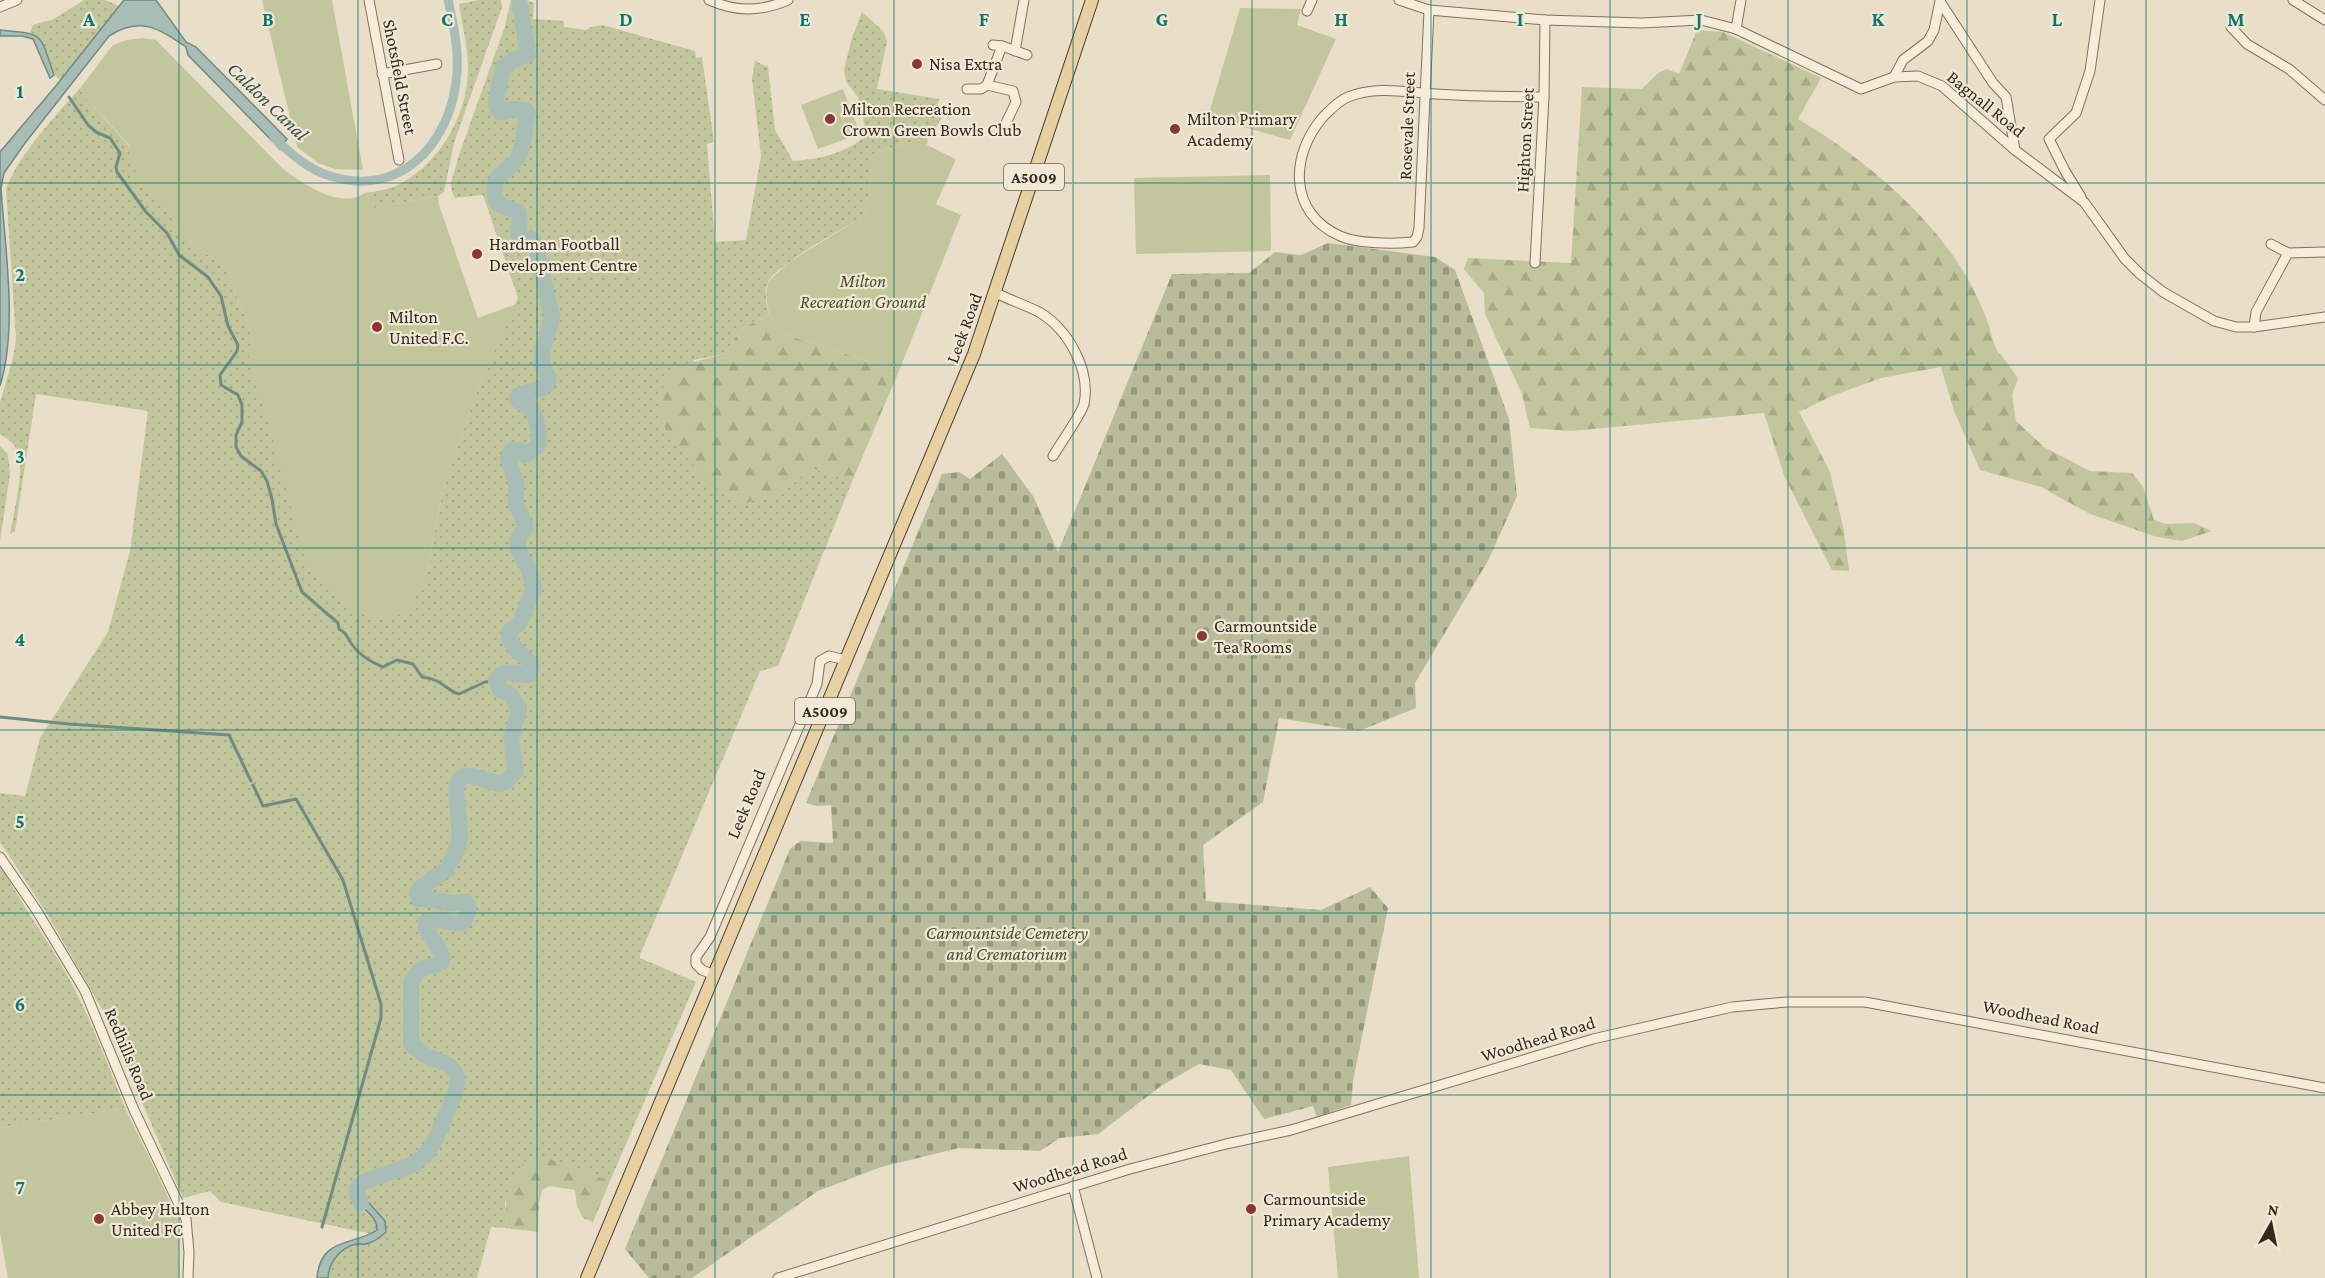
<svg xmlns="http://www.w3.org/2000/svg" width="2325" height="1278" font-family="'Crimson Pro',serif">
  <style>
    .grass { fill: url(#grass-dots) }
    .forest { fill: url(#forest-firs) }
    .cemetery { fill: url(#cemetery-stones) }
    .green { fill: #c2c69c }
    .water { fill: #a7bdb6; stroke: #6f8b83; stroke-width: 1.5 }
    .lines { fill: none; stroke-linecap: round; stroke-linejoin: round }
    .stream { stroke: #6f8b83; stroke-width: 3 }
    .canal { stroke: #a7bdb6; stroke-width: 9 }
    .river { stroke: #a7bdb6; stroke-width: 16 }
    .minor-casing { stroke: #83705e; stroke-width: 11 }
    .major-casing { stroke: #513f32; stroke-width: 14 }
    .minor { stroke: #f5ecd9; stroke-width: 9 }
    .major { stroke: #e8d0a3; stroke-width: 12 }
    .grid { fill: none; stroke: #0f766e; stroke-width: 1.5; stroke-opacity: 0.55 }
    .poi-dot { fill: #8b3538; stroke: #f1e8d5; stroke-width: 2 }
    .labels { text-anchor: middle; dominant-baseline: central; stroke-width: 4.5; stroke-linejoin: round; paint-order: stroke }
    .shield { fill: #f1e8d5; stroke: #6d6256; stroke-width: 1.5 }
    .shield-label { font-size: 16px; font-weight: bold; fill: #352920 }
    .poi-label { font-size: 18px; fill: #352920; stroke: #f1e8d5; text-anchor: start }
    .street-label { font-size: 18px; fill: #352920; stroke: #f1e8d5 }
    .park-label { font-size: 18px; font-style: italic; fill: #464f29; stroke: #f1e8d5 }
    .water-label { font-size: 20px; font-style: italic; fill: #31524f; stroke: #f1e8d5 }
    .grid-label { font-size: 20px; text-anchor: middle; font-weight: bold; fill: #0f766e; stroke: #f1e8d5; stroke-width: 4.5; stroke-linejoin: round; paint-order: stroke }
  </style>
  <defs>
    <pattern id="grass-dots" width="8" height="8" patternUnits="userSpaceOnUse" patternTransform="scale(1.5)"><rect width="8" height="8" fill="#c2c69c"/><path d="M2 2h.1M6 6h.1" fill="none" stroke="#a7aa86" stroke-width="1.8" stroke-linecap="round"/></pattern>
    <pattern id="forest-firs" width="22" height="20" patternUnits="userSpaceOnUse" patternTransform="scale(1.5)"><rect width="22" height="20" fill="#c2c69c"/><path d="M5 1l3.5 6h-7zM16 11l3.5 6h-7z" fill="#a7aa86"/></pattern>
    <pattern id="cemetery-stones" width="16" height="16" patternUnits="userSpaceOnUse" patternTransform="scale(1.5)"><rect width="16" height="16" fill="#b9bc9a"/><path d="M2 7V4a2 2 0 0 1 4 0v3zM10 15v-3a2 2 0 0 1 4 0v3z" fill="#97997d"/></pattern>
  </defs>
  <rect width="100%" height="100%" fill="#e9dec7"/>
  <g class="grass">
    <path d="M84 0H105L119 6 60 80C45 67 49 42 30 32L33 25 54 19Z"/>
    <path d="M479 0H501L502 7 454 143 444 192 438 196 374 208 365 193C378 191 394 189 405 181 443 158 468 112 468 68 468 47 462 24 459 4Z"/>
    <path d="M511 0H526L534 3 533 19 564 21V27L586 30 591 27 602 25 695 51 696 58 702 57 714 142 707 144 715 242 746 240 761 156 752 79 755 61 768 67 775 130 793 161C821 159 846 153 867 135L858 97 846 82 844 69 852 38 862 12 883 31 887 41 877 89 939 99 935 115 942 118 928 138C910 144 891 145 874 155L865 215C846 227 776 265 768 282 763 292 767 305 769 315L741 329 725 354 693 360 778 496 807 472 815 469 833 476 853 479 778 666 760 671 640 955V958L696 982 610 1181 550 1159 505 1202 507 1228 491 1227 477 1278H328C329 1262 340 1248 356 1244 359 1243 363 1245 366 1244 373 1242 381 1237 386 1232L385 1221 366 1201 356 1183 364 1210 376 1222 377 1230 372 1234 221 1202 210 1191 183 1198 102 1009 46 912 0 842V793L25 796 40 738 108 632 130 551 148 411 36 394 15 531 10 534C13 514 26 467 17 450 13 442 7 438 0 434V402L13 358 16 339 6 189C18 155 57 114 81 87L85 97 130 147 186 238 226 269 252 336 249 361 267 418 427 573 443 490 478 389 518 298 483 195 455 198 452 192 451 183 459 155 505 26Z"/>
    <path d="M0 446 8 454 10 474 0 541Z"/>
    <path d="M0 864C20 902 45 936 66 973 90 1016 107 1063 125 1108L0 1128Z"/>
  </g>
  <g class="forest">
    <path d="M1697 30 1723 32 1821 78 1798 119C1861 156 1933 216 1969 281 1976 294 1983 309 1988 323 1991 332 1993 345 1999 353 2006 361 2012 369 2018 379L2012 395 2016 421 2044 447 2090 471 2132 473 2143 487 2154 520 2165 524 2194 523 2212 531 2182 541 2157 537 2090 514 2041 487 1980 470 1954 411 1941 367 1881 378 1832 396 1799 412 1830 472 1844 531 1849 571 1832 570 1785 478 1764 413 1571 431 1530 428 1522 394 1485 314 1484 293 1464 269 1468 258 1571 263 1582 87 1642 89 1658 73 1667 69 1679 74Z"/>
    <path d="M769 315 787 335 899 371 853 479 833 476 815 469 807 472 778 496 738 504C701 481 682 453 658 418L664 382 677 366 725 354 741 329Z"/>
    <path d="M550 1159 610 1181 593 1222 583 1218 577 1206 575 1190 550 1186 542 1190 539 1202 538 1232 507 1228C504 1199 506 1185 525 1161Z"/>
  </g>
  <path class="cemetery" d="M1328 243 1435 257 1455 270 1509 419 1517 496 1489 559 1415 683 1416 708 1359 731 1279 718 1263 802 1203 845 1206 901 1321 910 1370 887 1388 908 1353 1081 1351 1105 1317 1117 1313 1106 1264 1119 1231 1070 1199 1064 1161 1086 1098 1134 1060 1138 1040 1151 959 1148 881 1167 818 1191 692 1278H649L625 1249 790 849 800 841 833 843 831 805 817 806 806 803 942 474 959 472 970 479 1002 454 1033 496 1058 552 1172 274 1249 273 1275 252 1301 255Z"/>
  <g class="green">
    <path d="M262 0H332L363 170 335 169 318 163 297 147Z"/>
    <path d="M1240 8 1301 9 1297 25 1336 39 1290 140 1208 117Z"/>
    <path d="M143 38 156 40 283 169C304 184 340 210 365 193L374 208 438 196 439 205 478 318 516 304 478 389 443 490 427 573 408 613C396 616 378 621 366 616 351 610 317 579 307 567L267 418 248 361 252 336 226 269 186 238 129 163 130 146 85 97 81 87 113 45 127 40Z"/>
    <path d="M843 89 860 134 818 149 801 105Z"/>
    <path d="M928 138 927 145 956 159 936 204 961 215 899 371 787 335 769 315 766 295 768 282 788 263 865 215 874 155C891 145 910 144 928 138Z"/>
    <path d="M1270 175 1271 251 1136 254 1134 178Z"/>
    <path d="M125 1108 178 1217 179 1278H8L0 1233V1128Z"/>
    <path d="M1409 1156 1419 1278H1338L1328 1167Z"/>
  </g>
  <g class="water">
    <path d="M124 0H156L186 42 196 47 287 139 280 149 188 55 186 47C158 28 140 16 109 36L25 143 4 173 1 188C5 250 18 327 0 386V152L55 87Z"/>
    <path d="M0 30C45 34 39 32 54 75L50 78 33 39 22 36H0Z"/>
    <path d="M355 1183 365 1187 362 1191V1195L385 1221 386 1232C381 1237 373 1242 366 1244 363 1245 359 1243 356 1244 340 1248 329 1262 328 1278H317C320 1237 353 1246 377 1230 378 1212 354 1208 352 1190Z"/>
  </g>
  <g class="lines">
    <g class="stream">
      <path d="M69 97 88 125 96 132 110 138 120 153 116 167 117 172 146 212 167 233 179 255 208 277 214 286 221 296 228 326 238 345 237 351 220 375 221 385 238 395 242 405V422L236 435V447L241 456 261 471 267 481 272 499 276 524 302 592 338 623 339 629C347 633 346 636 351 643 358 654 371 662 383 667L397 660 413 664 422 677C443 679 445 690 459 694L485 682 496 681"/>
      <path d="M0 717 69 724 229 735 251 781"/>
      <path d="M253 785 263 806 296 799 343 880 381 1004V1018L322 1227"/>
    </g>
    <path class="canal" d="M274 138C290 153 309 170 330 176 399 198 448 146 456 82 460 55 454 26 448 0"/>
    <path class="river" d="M361 1203C358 1198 355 1192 359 1186 367 1177 403 1171 415 1163 434 1151 440 1129 448 1109 452 1101 461 1083 456 1074 451 1062 435 1061 425 1055 420 1052 415 1048 411 1043V983C419 964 428 970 442 962 445 946 426 939 425 923 431 922 439 919 445 921 461 925 466 926 469 907L465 902C462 902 459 902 455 903 443 903 432 898 419 899L417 894 419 889 446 870 456 852 460 836 456 789 459 780 464 776H473L500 784 507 781 516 771 511 739 519 709 510 694 500 690 496 681C503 666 516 675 529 675L532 665C524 654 508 648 509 632L520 622 534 588 529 570 518 550V538L525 529V525L516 504V483L508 458 512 450H519L525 455 538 446C541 430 537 417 528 404L521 403 517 399 519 395 542 388 548 383V377L542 366V353L552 317 535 244 532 239H519C516 229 523 222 518 212L498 204C485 173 510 174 519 156 525 143 523 128 528 114L526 110 513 109 505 112H500L497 107 496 100 503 67 513 60 528 55 519 0"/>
    <defs>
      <g id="minor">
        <path d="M369 0 399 160"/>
        <path d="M709 0C736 12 760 12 788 0"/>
        <path d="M1399 0 1429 10 1545 20 1642 23 1701 20 1736 29 1861 89 1894 77 1918 76 1942 86 2015 150 2084 202 2125 259 2140 274 2163 292 2214 321 2236 327H2254L2325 317"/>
        <path d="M2293 0 2325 20"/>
        <path d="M1941 3 1993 83 2006 97 2015 150"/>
        <path d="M0 7 17 0"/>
        <path d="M1429 10 1419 228 1417 237 1413 242C1394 244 1357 244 1340 236 1288 213 1290 155 1323 117 1330 110 1338 101 1348 97 1374 87 1398 91 1424 93 1464 97 1504 96 1544 97"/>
        <path d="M1307 11 1312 0"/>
        <path d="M2231 27 2247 44 2289 69 2325 100"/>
        <path d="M1736 29 1741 0"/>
        <path d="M993 45 1002 46 1027 55"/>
        <path d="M1015 51 1024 0"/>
        <path d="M382 74 437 64"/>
        <path d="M1894 77 1903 60 1928 41 1934 30 1940 1"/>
        <path d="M987 85 1013 91 1016 102 1005 125"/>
        <path d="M967 89H981L987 85 1002 46"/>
        <path d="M2081 197 2065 171 2049 139 2076 113 2090 71 2100 0"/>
        <path d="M2271 244 2288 253 2325 252"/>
        <path d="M1535 263 1544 97 1545 20"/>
        <path d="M996 293C1010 300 1025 305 1039 312 1068 329 1091 370 1084 404 1081 415 1060 444 1053 456"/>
        <path d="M2254 327 2256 312 2288 253"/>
        <path d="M0 857 37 911 85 991 134 1110 186 1219 189 1252 188 1278"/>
        <path d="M714 975 702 970 696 964V957L710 937 817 684 820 661 829 656 846 660"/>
        <path d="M1073 1186 1097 1278"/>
        <path d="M778 1278 1130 1169 1226 1144 1291 1130 1593 1039 1732 1007 1787 1002H1865L2325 1088"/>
      </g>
      <path id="major" d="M587 1278 974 354 1092 0"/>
    </defs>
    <use href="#minor" class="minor-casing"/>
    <use href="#major" class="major-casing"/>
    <use href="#minor" class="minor"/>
    <use href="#major" class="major"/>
  </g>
  <path class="grid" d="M179 0V1278M358 0V1278M537 0V1278M715 0V1278M894 0V1278M1073 0V1278M1252 0V1278M1431 0V1278M1610 0V1278M1788 0V1278M1967 0V1278M2146 0V1278M0 183H2325M0 365H2325M0 548H2325M0 730H2325M0 913H2325M0 1095H2325"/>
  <g class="poi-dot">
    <circle cx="917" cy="64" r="6"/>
    <circle cx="830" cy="119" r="6"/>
    <circle cx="1175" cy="129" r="6"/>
    <circle cx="477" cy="254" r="6"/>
    <circle cx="377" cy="327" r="6"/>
    <circle cx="1202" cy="636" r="6"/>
    <circle cx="1251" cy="1209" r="6"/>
    <circle cx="99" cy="1219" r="6"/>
  </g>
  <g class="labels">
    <g class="shield">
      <rect x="1004" y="164" width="60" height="26" rx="4.5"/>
      <rect x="795" y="698" width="60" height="26" rx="4.5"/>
    </g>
    <g class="shield-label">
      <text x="1034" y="177">A5009</text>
      <text x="825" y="711">A5009</text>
    </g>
    <g class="poi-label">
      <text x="929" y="64">Nisa Extra</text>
      <text x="842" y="109">Milton Recreation<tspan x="842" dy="21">Crown Green Bowls Club</tspan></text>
      <text x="1187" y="119">Milton Primary<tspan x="1187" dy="21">Academy</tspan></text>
      <text x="489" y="244">Hardman Football<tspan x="489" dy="21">Development Centre</tspan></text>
      <text x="389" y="317">Milton<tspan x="389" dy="21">United F.C.</tspan></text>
      <text x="1214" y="626">Carmountside<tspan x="1214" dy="21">Tea Rooms</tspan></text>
      <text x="1263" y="1199">Carmountside<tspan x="1263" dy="21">Primary Academy</tspan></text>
      <text x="111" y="1209">Abbey Hulton<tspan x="111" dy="21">United FC</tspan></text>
    </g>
    <g class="street-label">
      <text transform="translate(400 77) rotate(79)">Shotsfield Street</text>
      <text transform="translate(1986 104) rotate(39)">Bagnall Road</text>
      <text transform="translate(1407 126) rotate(-88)">Rosevale Street</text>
      <text transform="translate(1525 140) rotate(-87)">Highton Street</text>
      <text transform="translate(964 328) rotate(-70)">Leek Road</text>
      <text transform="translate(746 804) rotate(-67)">Leek Road</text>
      <text transform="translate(2041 1017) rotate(11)">Woodhead Road</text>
      <text transform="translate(1538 1039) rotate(-17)">Woodhead Road</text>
      <text transform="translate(129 1054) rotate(67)">Redhills Road</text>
      <text transform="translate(1070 1170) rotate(-17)">Woodhead Road</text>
    </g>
    <g class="park-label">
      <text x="863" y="281">Milton<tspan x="863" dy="21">Recreation Ground</tspan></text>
      <text x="1007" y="933">Carmountside Cemetery<tspan x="1007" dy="21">and Crematorium</tspan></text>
    </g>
    <g class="water-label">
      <text transform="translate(268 101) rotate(44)">Caldon Canal</text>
    </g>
  </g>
  <g class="grid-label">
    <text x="89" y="26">A</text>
    <text x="268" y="26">B</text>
    <text x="447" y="26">C</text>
    <text x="626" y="26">D</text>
    <text x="805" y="26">E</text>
    <text x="984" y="26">F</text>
    <text x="1162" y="26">G</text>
    <text x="1341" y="26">H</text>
    <text x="1520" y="26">I</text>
    <text x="1699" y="26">J</text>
    <text x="1878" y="26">K</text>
    <text x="2057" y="26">L</text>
    <text x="2236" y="26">M</text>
    <text x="20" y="98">1</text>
    <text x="20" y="281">2</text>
    <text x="20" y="463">3</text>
    <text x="20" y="646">4</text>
    <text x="20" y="828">5</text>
    <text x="20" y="1011">6</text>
    <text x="20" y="1194">7</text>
  </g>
  <g transform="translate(2271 1224) rotate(9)" stroke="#f1e8d5" stroke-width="4.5" paint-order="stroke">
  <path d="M0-4.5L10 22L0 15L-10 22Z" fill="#352920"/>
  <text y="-9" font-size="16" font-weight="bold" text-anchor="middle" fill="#352920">N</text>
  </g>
</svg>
